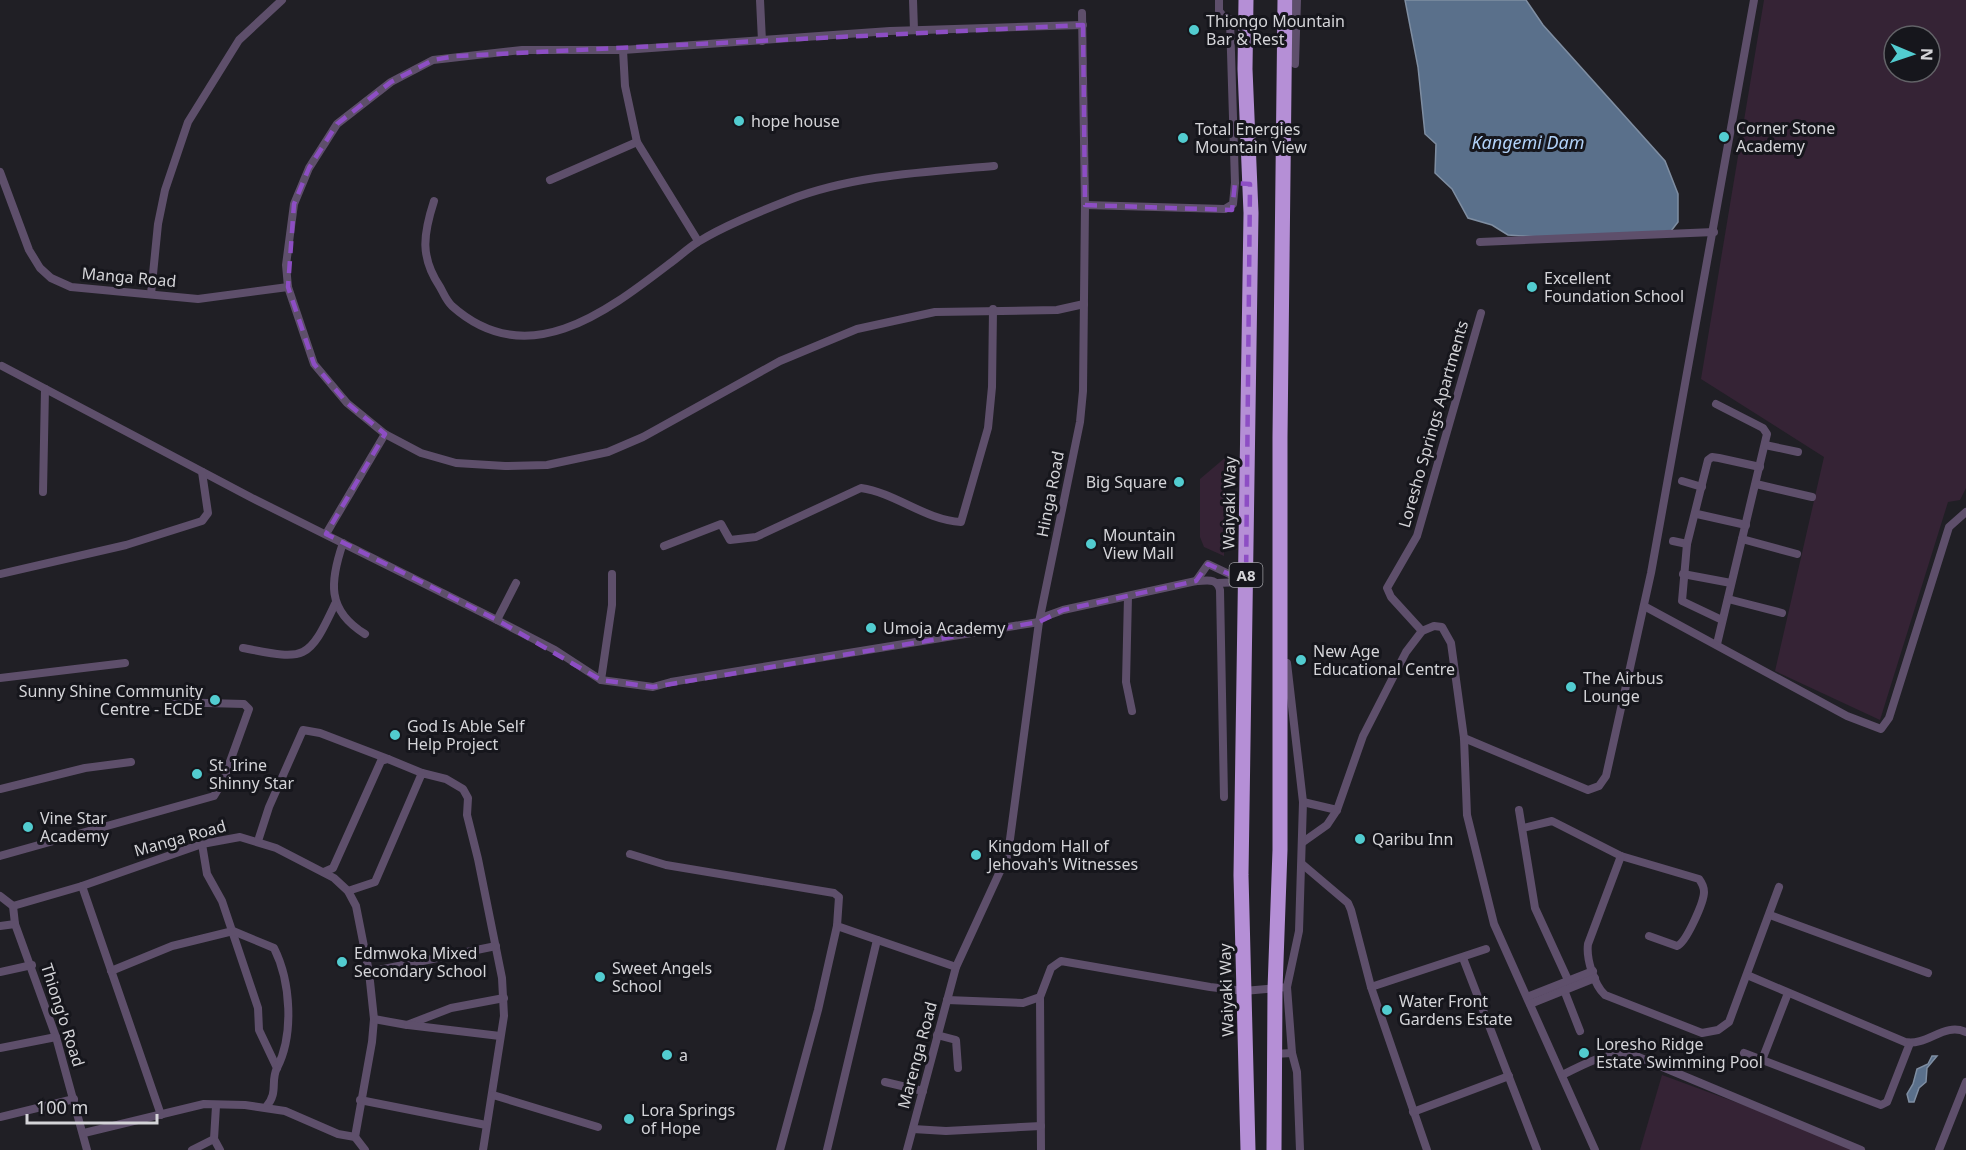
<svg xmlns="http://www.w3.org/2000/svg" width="1966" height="1150" font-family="'Noto Sans',sans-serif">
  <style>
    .green { fill: #352335; fill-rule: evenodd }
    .water { fill: #5a708b; stroke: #7f8ea2; stroke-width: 1.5 }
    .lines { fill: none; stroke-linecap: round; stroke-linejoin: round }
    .street { stroke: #5e4f6b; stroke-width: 8 }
    .highway { stroke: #b58fd6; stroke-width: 15 }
    .marked { fill: none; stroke: #8d4ec4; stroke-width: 4.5; stroke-dasharray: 12 8; stroke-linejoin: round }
    .poi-dot { fill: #52ccd0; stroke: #16161c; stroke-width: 2 }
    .labels { text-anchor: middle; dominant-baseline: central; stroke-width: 6; stroke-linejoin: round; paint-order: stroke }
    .shield { fill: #16161c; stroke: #9b9ba0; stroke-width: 1.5 }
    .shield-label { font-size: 15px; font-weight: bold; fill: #d4d4d8 }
    .poi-label { font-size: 16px; fill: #d4d4d8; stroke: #16161c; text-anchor: start }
    .street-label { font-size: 16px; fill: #d4d4d8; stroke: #16161c }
    .water-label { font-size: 18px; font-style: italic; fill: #b1d1f7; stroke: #16161c }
  </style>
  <rect width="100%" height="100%" fill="#201f25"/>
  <g class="green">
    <path d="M1764 0H1966V488L1960 500 1948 502 1880 720 1775 671 1824 457 1701 379ZM1894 36H1930V72H1894Z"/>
    <path d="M1226 457 1224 556 1204 547 1200 537V479Z"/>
    <path d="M1662 1075 1866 1150H1640Z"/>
  </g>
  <g class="water">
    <path d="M1405 0H1526L1543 25 1665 161 1678 194V222L1671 231 1552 238 1508 235 1492 225 1468 218 1452 189 1435 173 1436 144 1425 134 1418 67Z"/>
    <path d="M1932 1056H1937L1927 1068 1926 1082 1919 1088 1914 1102H1909L1907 1094 1913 1084 1917 1069 1928 1064Z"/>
  </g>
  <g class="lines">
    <g class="street">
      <path d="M760 0 762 41"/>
      <path d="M913 0 914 30"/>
      <path d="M1219 0V11L1224 17 1245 24"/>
      <path d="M1083 25 890 31 623 50H522L433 60 391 82 337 124 309 168 294 204 286 265 288 287 314 364 347 403 385 434 421 453 456 463 505 466 547 465 608 452 643 437 780 361 857 329 935 312 1057 310 1084 304"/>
      <path d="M623 50 625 86 637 142 698 241"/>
      <path d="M1295 64 1297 0"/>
      <path d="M0 172 29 250 40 268 51 278 71 287 198 299 288 287"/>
      <path d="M550 180 637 142"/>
      <path d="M434 201C423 235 420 257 440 287 444 294 446 300 452 306 527 373 605 313 669 264 679 257 688 248 698 242 723 226 761 211 789 200 853 175 926 172 994 166"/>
      <path d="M1085 205 1225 209 1233 204 1235 183 1230 20"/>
      <path d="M1480 242 1714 232"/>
      <path d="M151 294 158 224 165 190 188 122 239 40 282 0"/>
      <path d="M2 366 252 498 497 620 555 650 601 680 653 687 671 682 1039 622"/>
      <path d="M1716 404 1763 428 1767 434 1717 644"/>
      <path d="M1765 445 1798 452"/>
      <path d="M1682 481 1702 487"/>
      <path d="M1756 484 1812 497"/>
      <path d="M43 492 45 389"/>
      <path d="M1697 514 1746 525"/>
      <path d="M326 534 385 434"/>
      <path d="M1742 539 1797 554"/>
      <path d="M1673 541 1687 544"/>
      <path d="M343 543C330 581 326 610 365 634"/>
      <path d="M664 546 721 524 730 540 756 537 861 488C896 493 925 520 961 522L988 428 992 387 993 309"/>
      <path d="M0 574 126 545 202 521 208 513 202 472"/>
      <path d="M1683 574 1731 583"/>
      <path d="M1196 581 1208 564 1246 582"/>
      <path d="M1217 583 1242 582"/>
      <path d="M1128 596 1126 682 1132 711"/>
      <path d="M1728 599 1782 613"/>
      <path d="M1644 606 1847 716 1881 729 1889 718 1949 527 1966 512"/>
      <path d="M1041 618 1063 610 1196 581C1206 581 1217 577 1220 590L1224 797"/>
      <path d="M497 620 516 583"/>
      <path d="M1722 620 1682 601 1687 544 1708 460 1712 457 1719 458 1760 467"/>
      <path d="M1422 631 1391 597 1387 588 1417 536 1481 313"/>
      <path d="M243 648C305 660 308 662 335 604"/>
      <path d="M0 678 125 663"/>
      <path d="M601 680 612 605V574"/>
      <path d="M1464 738 1588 790 1599 786 1606 776 1651 573 1754 0"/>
      <path d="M0 789 85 768 131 762"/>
      <path d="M1303 802 1337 810"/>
      <path d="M1519 810 1535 908 1568 980"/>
      <path d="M1523 828 1552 821 1621 856 1699 879C1702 883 1704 886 1704 892 1704 902 1686 943 1677 946L1649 936"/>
      <path d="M258 841 269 807 303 730 320 733 388 759"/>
      <path d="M1303 842 1327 825 1337 810 1363 736 1406 652 1422 631 1434 626 1442 627 1451 643 1464 738 1467 815 1494 924 1595 1150"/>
      <path d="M202 844 207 874 222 901 258 1008 259 1030 277 1068"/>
      <path d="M630 854 666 865 834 893 839 897 837 926 956 967"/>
      <path d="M0 856 214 796 223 781 249 709 244 704 170 702"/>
      <path d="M1621 856 1588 944C1586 958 1594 985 1605 995L1702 1033 1718 1030 1729 1022 1779 887"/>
      <path d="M1302 864 1348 903 1351 910 1371 987 1427 1150"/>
      <path d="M324 872 333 868 381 761 388 759 422 773"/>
      <path d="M82 886 161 1115"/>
      <path d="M348 891 375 882 422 773 446 779 463 789 468 798 467 815 478 859 502 978 504 1016 483 1150"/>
      <path d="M0 896 13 906 15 924 56 1037 87 1150"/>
      <path d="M13 906 82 886 202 844 240 837 276 848 334 878 348 891 356 906 369 972 374 1019 372 1042 355 1137"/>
      <path d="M1770 915 1928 973"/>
      <path d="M0 926 15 924"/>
      <path d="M1463 958 1537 1150"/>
      <path d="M111 971 172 946 233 931 274 948C291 982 294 1035 277 1068 270 1082 279 1092 266 1107"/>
      <path d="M0 972 32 965"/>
      <path d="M369 972 496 946"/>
      <path d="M1747 975 1905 1042C1928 1046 1944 1022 1966 1032"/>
      <path d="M1287 987 1292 1053"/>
      <path d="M1371 987 1486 949"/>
      <path d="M1564 990 1580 1031"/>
      <path d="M1040 997 1041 1150"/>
      <path d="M1527 997 1593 971"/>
      <path d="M947 1000 1023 1003 1040 997 1051 968 1061 961 1210 987 1244 991 1287 987 1299 931 1303 802 1287 663"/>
      <path d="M1530 1004 1595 978"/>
      <path d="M374 1019 407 1025 451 1008 504 998"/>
      <path d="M408 1025 500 1036"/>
      <path d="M937 1035 956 1040 958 1068"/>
      <path d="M0 1048 56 1037"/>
      <path d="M1744 1053 1881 1105 1887 1102 1910 1043"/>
      <path d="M1274 1054 1292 1053 1297 1072 1300 1150"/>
      <path d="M1762 1060 1788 993"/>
      <path d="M1562 1075C1587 1063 1607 1050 1636 1056L1861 1150"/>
      <path d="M885 1082 923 1091"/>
      <path d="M493 1095 598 1127"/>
      <path d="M360 1100 486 1125"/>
      <path d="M216 1106 214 1139 220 1150"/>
      <path d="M1413 1112 1509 1076"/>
      <path d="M0 1117 74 1099"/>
      <path d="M913 1129 946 1131 1041 1126"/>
      <path d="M84 1133 204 1104 245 1105 285 1111 338 1134 355 1137 365 1150"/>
      <path d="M192 1150 214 1139"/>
      <path d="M780 1150 818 1010 837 926"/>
      <path d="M827 1150 877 940"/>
      <path d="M907 1150 956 967 1008 854 1039 622 1080 422 1083 391 1085 205 1082 13"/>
      <path d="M1939 1150 1966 1082"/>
    </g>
    <g class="highway">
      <path d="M1246 0 1245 69 1251 213 1241 875 1248 1150"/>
      <path d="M1274 1150 1275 989 1280 850V437L1285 0"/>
    </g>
  </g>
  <path class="marked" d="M1083 25 1085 205 1232 210 1235 183 1250 184 1246 582 1208 564 1196 581 1063 610 1039 622 653 687 601 680 497 620 326 534 385 434 347 403 314 364 288 287 294 204 309 168 337 124 391 82 433 60 456 56Z"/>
  <g class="poi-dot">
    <circle cx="1194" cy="30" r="6"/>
    <circle cx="739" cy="121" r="6"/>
    <circle cx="1724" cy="137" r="6"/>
    <circle cx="1183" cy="138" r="6"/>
    <circle cx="1532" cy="287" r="6"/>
    <circle cx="1179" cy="482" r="6"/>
    <circle cx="1091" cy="544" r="6"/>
    <circle cx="871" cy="628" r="6"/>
    <circle cx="1301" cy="660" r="6"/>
    <circle cx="1571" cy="687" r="6"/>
    <circle cx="215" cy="700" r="6"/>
    <circle cx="395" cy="735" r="6"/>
    <circle cx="197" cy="774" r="6"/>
    <circle cx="28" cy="827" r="6"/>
    <circle cx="1360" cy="839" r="6"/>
    <circle cx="976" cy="855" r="6"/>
    <circle cx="342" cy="962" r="6"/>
    <circle cx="600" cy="977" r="6"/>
    <circle cx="1387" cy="1010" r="6"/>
    <circle cx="1584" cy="1053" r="6"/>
    <circle cx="667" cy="1055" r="6"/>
    <circle cx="629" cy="1119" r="6"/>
  </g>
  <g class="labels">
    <rect class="shield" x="1229.5" y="563" width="33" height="24" rx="4.5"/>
    <g class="shield-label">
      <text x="1246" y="575">A8</text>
    </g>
    <g class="poi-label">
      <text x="1206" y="21">Thiongo Mountain<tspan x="1206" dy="18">Bar &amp; Rest</tspan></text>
      <text x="751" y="121">hope house</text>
      <text x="1736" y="128">Corner Stone<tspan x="1736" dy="18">Academy</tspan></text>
      <text x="1195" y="129">Total Energies<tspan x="1195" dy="18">Mountain View</tspan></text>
      <text x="1544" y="278">Excellent<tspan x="1544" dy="18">Foundation School</tspan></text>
      <text x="1167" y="482" text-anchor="end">Big Square</text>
      <text x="1103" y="535">Mountain<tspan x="1103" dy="18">View Mall</tspan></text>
      <text x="883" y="628">Umoja Academy</text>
      <text x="1313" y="651">New Age<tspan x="1313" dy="18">Educational Centre</tspan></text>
      <text x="1583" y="678">The Airbus<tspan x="1583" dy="18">Lounge</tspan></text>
      <text x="203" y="691" text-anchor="end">Sunny Shine Community<tspan x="203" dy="18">Centre - ECDE</tspan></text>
      <text x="407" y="726">God Is Able Self<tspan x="407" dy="18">Help Project</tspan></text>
      <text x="209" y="765">St. Irine<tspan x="209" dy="18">Shinny Star</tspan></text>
      <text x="40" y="818">Vine Star<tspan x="40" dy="18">Academy</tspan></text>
      <text x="1372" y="839">Qaribu Inn</text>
      <text x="988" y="846">Kingdom Hall of<tspan x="988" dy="18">Jehovah's Witnesses</tspan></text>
      <text x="354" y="953">Edmwoka Mixed<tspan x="354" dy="18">Secondary School</tspan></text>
      <text x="612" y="968">Sweet Angels<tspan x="612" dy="18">School</tspan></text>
      <text x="1399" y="1001">Water Front<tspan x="1399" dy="18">Gardens Estate</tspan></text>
      <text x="1596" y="1044">Loresho Ridge<tspan x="1596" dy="18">Estate Swimming Pool</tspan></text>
      <text x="679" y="1055">a</text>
      <text x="641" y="1110">Lora Springs<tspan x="641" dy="18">of Hope</tspan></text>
    </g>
    <g class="street-label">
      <text transform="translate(129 277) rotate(5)">Manga Road</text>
      <text transform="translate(1433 424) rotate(-74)">Loresho Springs Apartments</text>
      <text transform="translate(1050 494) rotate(-79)">Hinga Road</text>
      <text transform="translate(1229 503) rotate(-89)">Waiyaki Way</text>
      <text transform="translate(180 838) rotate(-16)">Manga Road</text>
      <text transform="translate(1226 990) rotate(-92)">Waiyaki Way</text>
      <text transform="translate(63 1015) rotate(72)">Thiong'o Road</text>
      <text transform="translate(917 1055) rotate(-75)">Marenga Road</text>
    </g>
    <g class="water-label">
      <text x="1528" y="142">Kangemi Dam</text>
    </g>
  </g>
  <g transform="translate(1912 54) rotate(92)"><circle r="28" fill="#16161c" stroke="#626267" stroke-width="1.5"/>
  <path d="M0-4.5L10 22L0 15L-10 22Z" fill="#52ccd0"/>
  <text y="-9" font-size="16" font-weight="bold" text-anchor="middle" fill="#d4d4d8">N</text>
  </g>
  <path d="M27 1114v9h130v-9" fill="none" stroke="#d4d4d8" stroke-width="3"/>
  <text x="36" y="1114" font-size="18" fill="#d4d4d8" stroke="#16161c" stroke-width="4.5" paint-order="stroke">100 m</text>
</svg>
